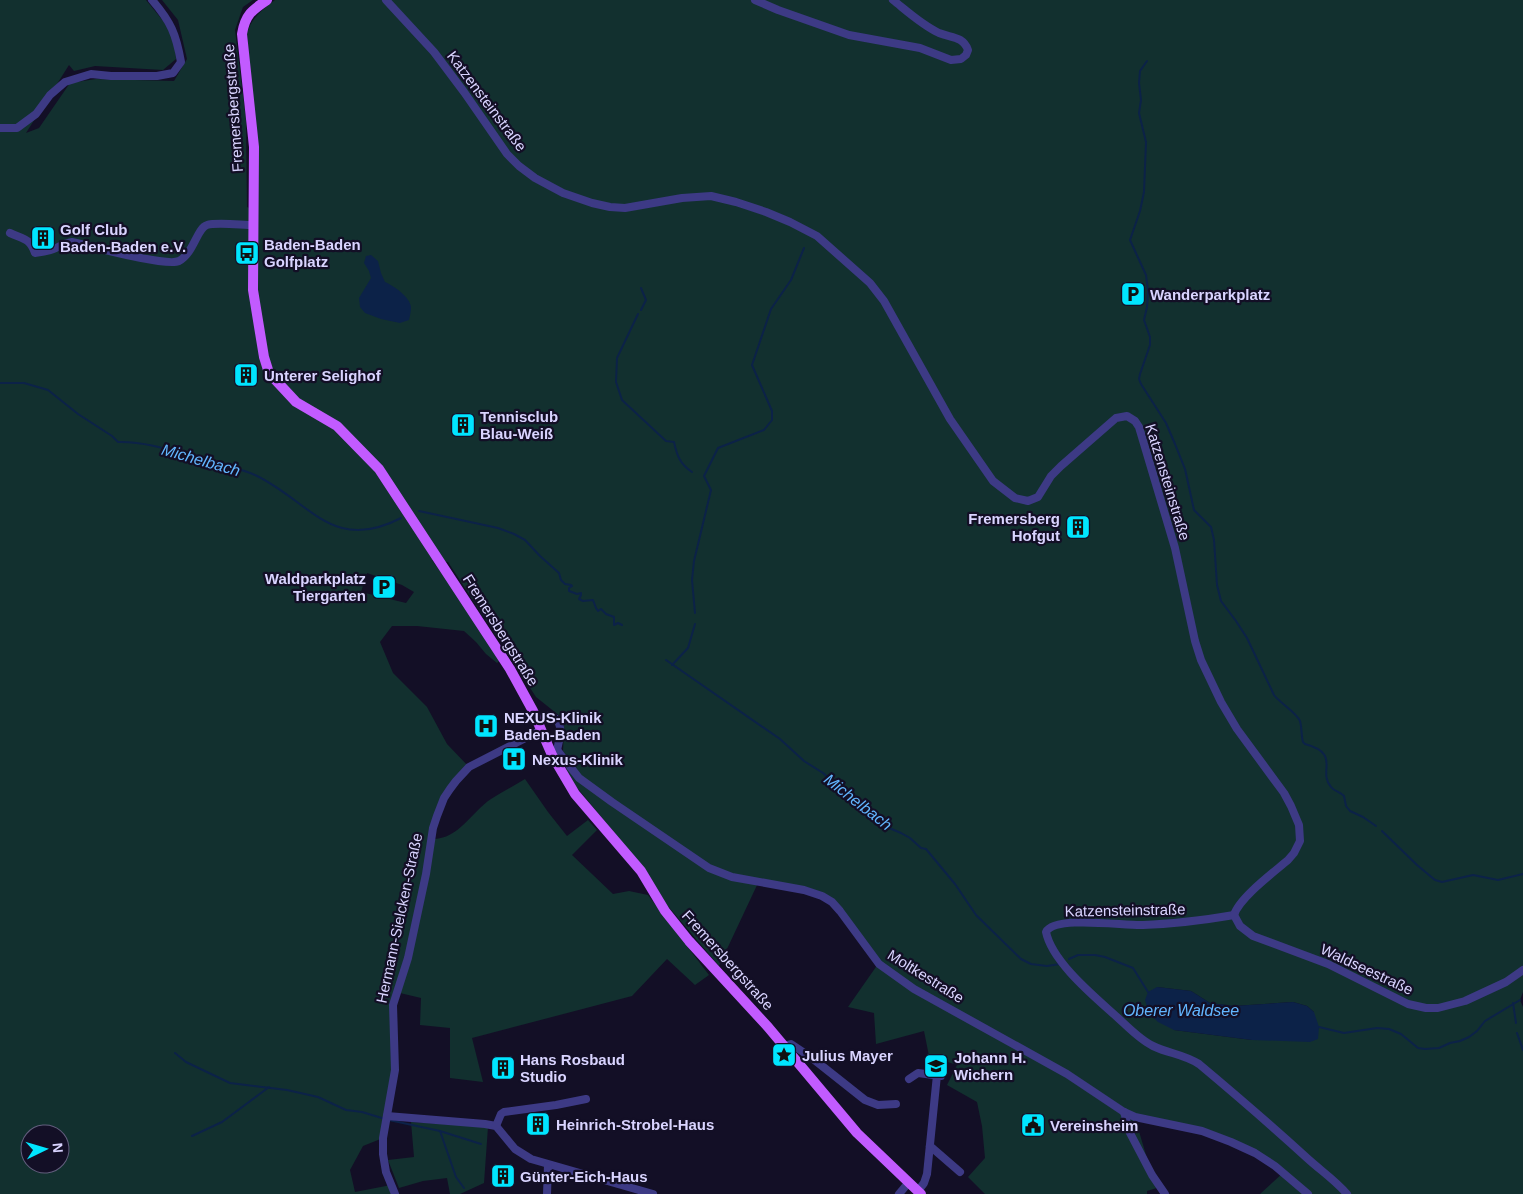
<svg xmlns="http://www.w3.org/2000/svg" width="1523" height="1194" font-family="Helvetica,sans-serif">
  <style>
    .green { fill: #12302f; fill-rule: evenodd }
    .water { fill: #0c2248 }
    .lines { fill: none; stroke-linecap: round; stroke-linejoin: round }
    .stream { stroke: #0c2248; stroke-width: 2 }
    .minor { stroke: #3d3a85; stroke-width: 8 }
    .major { stroke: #c25bff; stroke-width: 10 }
    .labels { text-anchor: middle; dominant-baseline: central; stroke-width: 4.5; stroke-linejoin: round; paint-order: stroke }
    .street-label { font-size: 15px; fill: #d9d4ff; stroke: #130f26 }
    .poi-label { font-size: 15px; font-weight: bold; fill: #d9d4ff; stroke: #130f26; text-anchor: start }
    .water-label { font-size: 16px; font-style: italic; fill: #62b6ff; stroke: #130f26 }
  </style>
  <rect width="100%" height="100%" fill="#130f26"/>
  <g class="green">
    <path d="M0 0H146L164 22 175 43 176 59 163 70 95 66 74 71 69 65 26 133 39 128 70 83 96 79 174 81 187 59 178 20 162 0H253L243 7 235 30 246 120 247 207 257 211 247 33C252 17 262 10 275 0H1523V992L1520 1000 1523 1007V1194H1260L1283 1173 1231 1142 1135 1118 1152 1175 1160 1187 1147 1191V1194H985L968 1177 985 1158 982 1126 977 1102 947 1085 957 1065 929 1056 924 1031 876 1044 874 1013 848 1007 878 964 832 902 822 896 758 883 719 966 667 905 646 871 565 773 572 763 563 751 564 728 561 717 536 697 448 562 432 560 503 658 497 663 486 654 476 642 464 631 417 626H392L380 642 393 673 427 707 447 744 469 767 450 789 431 839C459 840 471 812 491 799 502 792 514 786 525 779L548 812 567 836 588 820 597 830 572 855 613 894 629 891 648 895 709 975 695 985 667 959 632 996 472 1038 483 1082 450 1078V1028L420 1025 421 998 400 993 395 997 396 1056 383 1138 363 1146 350 1170 355 1192 391 1185 392 1194H0ZM367 573 402 585 414 592 406 603 361 592ZM1157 987 1191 991 1210 1003 1234 1006 1293 1002 1307 1006 1314 1012 1281 1040H1252L1174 1030ZM30 1134H60V1164H30Z"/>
    <path d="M411 1122 488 1127 484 1183 460 1194H450L447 1178 423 1181 399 1188 388 1160 414 1157Z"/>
  </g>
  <g class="water">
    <path d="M371 255 378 261 381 273 385 282C394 286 410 297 411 307 411 311 410 316 409 320L400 323 381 319 365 313 360 307 359 298 371 278 369 271 364 263 366 256Z"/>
    <path d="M1157 987 1191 991 1210 1003 1234 1006 1293 1002 1307 1006 1314 1012 1319 1027 1318 1039 1310 1042 1252 1040 1174 1030 1158 1022 1149 1013 1145 1000 1148 992Z"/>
  </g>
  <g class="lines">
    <g class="stream">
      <path d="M1147 61 1140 71 1139 83 1141 100 1139 113 1146 142 1144 192 1140 211 1130 240 1146 275 1148 291 1147 307 1144 320 1150 337V345L1140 374 1139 379 1141 384 1166 423 1175 444 1185 469 1194 510 1211 527 1214 540 1217 585 1221 601 1236 621 1247 638 1274 695C1281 704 1296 712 1300 721 1302 728 1301 735 1303 742L1305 744C1342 754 1317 771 1331 787 1334 791 1340 792 1344 796L1346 806 1350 811 1363 817 1376 826"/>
      <path d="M641 310 646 300 641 288"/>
      <path d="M638 314 617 358 616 382 622 400 666 441 674 442C677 456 680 464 692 472"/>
      <path d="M0 383H24L48 390 78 414 112 436 118 442C148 441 178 453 207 461 223 466 240 468 255 475 310 501 332 554 401 518"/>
      <path d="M419 511 498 528 514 534 525 540 540 556 559 573 561 580 565 584 571 585 572 586 569 588V591L577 594 581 593V595L579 599 583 601 593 600 596 608 598 611 601 609 606 614 614 617V625L618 623 622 625"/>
      <path d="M695 613 692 580 694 561 711 490 704 476 718 448 764 430 772 420V411L752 365 771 309 791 280 804 248"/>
      <path d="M666 660 780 739 804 761 823 773 841 789 856 804 882 825 901 833 910 838 921 848 926 849 955 884 976 915 1021 959 1031 964 1047 966 1060 964"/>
      <path d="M672 665 688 648 695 624"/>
      <path d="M1382 831 1417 865 1435 880 1442 882 1473 875 1498 880 1523 874"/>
      <path d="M1069 959 1078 955H1095L1105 957 1133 968 1148 992"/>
      <path d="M1513 1003 1516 1023"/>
      <path d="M1319 1027 1344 1033 1377 1028 1389 1029 1401 1034 1418 1048 1425 1049 1439 1048 1450 1043 1460 1041 1469 1037 1477 1031 1485 1021 1520 1000"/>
      <path d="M1517 1033 1523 1050"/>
      <path d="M175 1053 186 1062 230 1083 287 1090 318 1097 346 1110 362 1112 385 1119"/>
      <path d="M389 1120 440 1131 481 1144"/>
      <path d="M440 1131 456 1177 464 1188"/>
      <path d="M192 1136 222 1122 269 1087"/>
    </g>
    <g class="minor">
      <path d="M386 0 434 52 464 92 507 154 519 166 535 178 563 193 592 203 610 207 625 208 682 198 711 196 736 202 766 212 790 222 817 236 870 283 884 301 950 419 993 481 1015 498 1028 501 1038 497 1051 476 1061 466 1116 418 1127 416 1135 421 1139 427 1175 548 1195 641 1201 660 1221 702 1237 729 1284 793 1291 806 1299 825 1300 841 1294 853 1288 860C1274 872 1239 898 1234 915"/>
      <path d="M755 0 778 10 849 35 920 48 951 60 961 59 966 55 968 50C963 36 951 38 939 33 922 25 908 12 893 0"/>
      <path d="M0 128H17L36 114 50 95 65 82 91 74 111 76H157L173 73 181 62C176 34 171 22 152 0"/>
      <path d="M10 233C23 239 30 238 35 253 42 252 50 251 56 248 62 245 65 243 72 242 90 246 166 267 179 261 194 253 197 228 207 225 216 222 242 225 253 225"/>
      <path d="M537 720 550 715C565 721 560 737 557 750L555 752"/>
      <path d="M557 750 579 778 612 802 709 868 732 877 804 890 822 896 832 902 840 911 879 964 914 989 1067 1074 1124 1112 1135 1117 1202 1131 1231 1142 1255 1153 1275 1166 1308 1194"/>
      <path d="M1234 915C1204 920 1174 924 1143 925 1124 926 1055 915 1046 932 1052 962 1095 997 1117 1017 1128 1027 1140 1040 1153 1046 1170 1054 1183 1054 1199 1064 1236 1095 1272 1126 1307 1158 1320 1170 1335 1180 1347 1194"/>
      <path d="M1234 915 1240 926 1253 936 1328 964 1408 1004 1426 1008H1438L1465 1001 1506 982 1523 970"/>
      <path d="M784 1046 791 1044 812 1058 865 1100 878 1105 896 1104"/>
      <path d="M909 1079 918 1073 941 1076"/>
      <path d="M1124 1112 1130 1133 1152 1175 1165 1194"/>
      <path d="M387 1116 485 1124 496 1126 515 1149 531 1159 653 1194"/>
      <path d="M496 1126 501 1114 504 1112 556 1105 586 1099"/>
      <path d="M930 1146 960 1172"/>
      <path d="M918 1191 924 1183 927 1174 937 1075"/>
      <path d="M395 1194 386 1172 383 1154V1138L395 1070 393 1005 408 958 426 874 433 828 437 816 444 798 450 789 456 781 469 767 541 730"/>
      <path d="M547 1194 548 1165"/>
      <path d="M899 1194 909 1182"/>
    </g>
    <path class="major" d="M267 0C252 10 245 15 242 34L254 147 253 290 264 357 269 373 296 402 337 426 379 469 510 669 533 711 552 755 575 794 641 871 665 911 689 941 768 1027 857 1133 921 1194"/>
  </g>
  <defs>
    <symbol id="building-square" viewBox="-11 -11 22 22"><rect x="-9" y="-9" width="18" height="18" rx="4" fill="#00e5ff" stroke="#130f26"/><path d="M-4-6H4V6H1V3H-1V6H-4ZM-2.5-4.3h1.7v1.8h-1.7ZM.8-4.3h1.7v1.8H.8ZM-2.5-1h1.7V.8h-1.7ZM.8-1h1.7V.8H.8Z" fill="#111"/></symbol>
    <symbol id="bus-square" viewBox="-11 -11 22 22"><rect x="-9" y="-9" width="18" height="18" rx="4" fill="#00e5ff" stroke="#130f26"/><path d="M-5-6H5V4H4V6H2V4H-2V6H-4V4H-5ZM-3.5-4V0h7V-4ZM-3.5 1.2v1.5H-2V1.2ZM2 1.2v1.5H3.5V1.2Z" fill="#111"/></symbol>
    <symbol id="parking-square" viewBox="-11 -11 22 22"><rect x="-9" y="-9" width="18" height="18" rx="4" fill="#00e5ff" stroke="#130f26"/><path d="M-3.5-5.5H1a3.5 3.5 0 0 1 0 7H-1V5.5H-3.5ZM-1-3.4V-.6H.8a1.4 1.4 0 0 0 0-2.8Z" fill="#111"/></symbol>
    <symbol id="hospital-square" viewBox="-11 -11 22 22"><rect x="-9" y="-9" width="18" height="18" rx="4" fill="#00e5ff" stroke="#130f26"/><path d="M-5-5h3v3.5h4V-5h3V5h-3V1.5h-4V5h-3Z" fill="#111"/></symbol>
    <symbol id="sight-square" viewBox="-11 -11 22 22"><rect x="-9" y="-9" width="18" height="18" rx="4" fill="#00e5ff" stroke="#130f26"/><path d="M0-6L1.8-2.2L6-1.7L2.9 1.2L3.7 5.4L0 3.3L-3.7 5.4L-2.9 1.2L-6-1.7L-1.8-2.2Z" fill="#111"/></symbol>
    <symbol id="school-square" viewBox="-11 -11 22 22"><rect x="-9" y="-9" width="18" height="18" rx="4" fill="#00e5ff" stroke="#130f26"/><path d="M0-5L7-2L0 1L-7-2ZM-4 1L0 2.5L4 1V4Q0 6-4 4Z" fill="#111"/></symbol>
    <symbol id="civic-square" viewBox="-11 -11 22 22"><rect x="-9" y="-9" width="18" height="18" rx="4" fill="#00e5ff" stroke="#130f26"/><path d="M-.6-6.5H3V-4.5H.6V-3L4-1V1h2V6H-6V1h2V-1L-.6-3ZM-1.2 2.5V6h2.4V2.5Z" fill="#111"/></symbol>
  </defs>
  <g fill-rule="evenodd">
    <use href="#building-square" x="29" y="224" width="28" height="28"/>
    <use href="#bus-square" x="233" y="239" width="28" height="28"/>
    <use href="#parking-square" x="1119" y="280" width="28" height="28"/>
    <use href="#building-square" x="232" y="361" width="28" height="28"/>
    <use href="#building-square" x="449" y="411" width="28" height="28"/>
    <use href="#building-square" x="1064" y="513" width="28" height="28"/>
    <use href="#parking-square" x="370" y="573" width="28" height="28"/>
    <use href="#hospital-square" x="472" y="712" width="28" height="28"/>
    <use href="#hospital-square" x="500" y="745" width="28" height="28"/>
    <use href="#sight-square" x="770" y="1041" width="28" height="28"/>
    <use href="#school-square" x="922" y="1052" width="28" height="28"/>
    <use href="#building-square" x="489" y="1054" width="28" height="28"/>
    <use href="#building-square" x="524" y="1110" width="28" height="28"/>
    <use href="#civic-square" x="1019" y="1111" width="28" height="28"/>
    <use href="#building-square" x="489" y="1162" width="28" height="28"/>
  </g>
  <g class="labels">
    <g class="street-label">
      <text transform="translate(487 101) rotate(53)">Katzensteinstraße</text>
      <text transform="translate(233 108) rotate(-94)">Fremersbergstraße</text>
      <text transform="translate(1168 482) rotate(73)">Katzensteinstraße</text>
      <text transform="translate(501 630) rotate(58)">Fremersbergstraße</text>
      <text transform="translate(1125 910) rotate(-1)">Katzensteinstraße</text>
      <text transform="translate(399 918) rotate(-78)">Hermann-Sielcken-Straße</text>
      <text transform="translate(728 960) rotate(48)">Fremersbergstraße</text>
      <text transform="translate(1367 969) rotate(25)">Waldseestraße</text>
      <text transform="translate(926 976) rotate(32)">Moltkestraße</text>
    </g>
    <g class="poi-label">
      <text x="60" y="229">Golf Club<tspan x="60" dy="17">Baden-Baden e.V.</tspan></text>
      <text x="264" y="244">Baden-Baden<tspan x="264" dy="17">Golfplatz</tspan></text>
      <text x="1150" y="294">Wanderparkplatz</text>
      <text x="264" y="375">Unterer Selighof</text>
      <text x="480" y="416">Tennisclub<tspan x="480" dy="17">Blau-Weiß</tspan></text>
      <text x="1060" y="518" text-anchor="end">Fremersberg<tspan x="1060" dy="17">Hofgut</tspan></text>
      <text x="366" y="578" text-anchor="end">Waldparkplatz<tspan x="366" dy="17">Tiergarten</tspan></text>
      <text x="504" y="717">NEXUS-Klinik<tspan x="504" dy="17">Baden-Baden</tspan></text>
      <text x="532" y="759">Nexus-Klinik</text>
      <text x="802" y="1055">Julius Mayer</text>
      <text x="954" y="1057">Johann H.<tspan x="954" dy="17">Wichern</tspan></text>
      <text x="520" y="1059">Hans Rosbaud<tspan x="520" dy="17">Studio</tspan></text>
      <text x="556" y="1124">Heinrich-Strobel-Haus</text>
      <text x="1050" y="1125">Vereinsheim</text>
      <text x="520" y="1176">Günter-Eich-Haus</text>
    </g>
    <g class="water-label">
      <text transform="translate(201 460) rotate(16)">Michelbach</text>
      <text transform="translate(858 802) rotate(38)">Michelbach</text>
      <text x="1181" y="1010">Oberer Waldsee</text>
    </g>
  </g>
  <g transform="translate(45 1149) rotate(85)"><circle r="24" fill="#130f26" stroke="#625e7d"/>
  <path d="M0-4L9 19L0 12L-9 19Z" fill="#00e5ff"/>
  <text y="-8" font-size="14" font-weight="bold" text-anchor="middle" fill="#d9d4ff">N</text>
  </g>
</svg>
